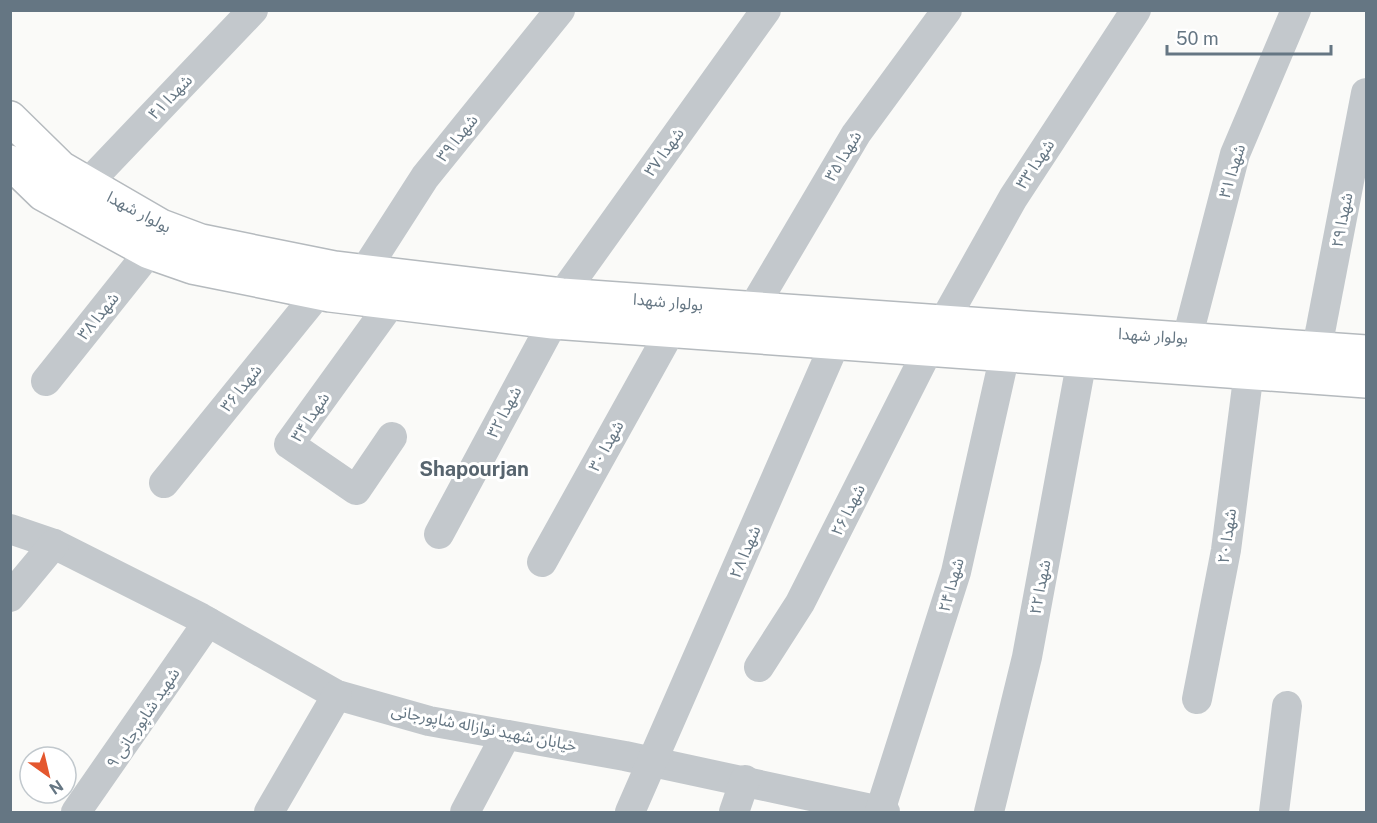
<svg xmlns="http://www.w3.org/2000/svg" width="1377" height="823" font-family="'Public Sans','Noto Sans Arabic',sans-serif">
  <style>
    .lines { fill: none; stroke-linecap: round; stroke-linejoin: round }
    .major-casing { stroke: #b5babe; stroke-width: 36 }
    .minor { stroke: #c3c8cc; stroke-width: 30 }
    .major { stroke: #fff; stroke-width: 33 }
    .labels { text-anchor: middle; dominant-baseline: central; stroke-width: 6; stroke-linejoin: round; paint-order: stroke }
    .street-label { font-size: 16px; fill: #657683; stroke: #fff }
    .quarter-label { font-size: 20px; font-weight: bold; fill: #57646e; stroke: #fff }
  </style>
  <rect width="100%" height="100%" fill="#fafaf8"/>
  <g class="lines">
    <defs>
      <g id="major">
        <path d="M10 118 61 168 161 226 201 241 334 268 562 295 1366 352"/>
        <path d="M10 162 43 194 149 252 192 267 330 295 553 322 1366 381"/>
      </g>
    </defs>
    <use href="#major" class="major-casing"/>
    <g class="minor">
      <path d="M88 183 253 10"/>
      <path d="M364 272 425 177 560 10"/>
      <path d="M562 295 766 10"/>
      <path d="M391 303 289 444 356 490 392 437"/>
      <path d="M752 310 856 134 947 10"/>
      <path d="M943 323 1013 198 1136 10"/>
      <path d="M1187 339 1235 154 1296 10"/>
      <path d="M1317 348 1366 93"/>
      <path d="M46 381 149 252"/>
      <path d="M164 483 318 293"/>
      <path d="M10 529 54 544 201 618 337 695 429 721 625 756 885 812"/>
      <path d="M439 534 553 322"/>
      <path d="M542 562 671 330"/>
      <path d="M10 597 54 544"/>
      <path d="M759 667 800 603 929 348"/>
      <path d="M1197 699 1226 550 1249 371"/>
      <path d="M880 811 956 572 1005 354"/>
      <path d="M76 812 208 622"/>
      <path d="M269 812 337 695"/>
      <path d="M465 812 506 735"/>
      <path d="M630 812 836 341"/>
      <path d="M734 812 745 780"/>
      <path d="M989 812 1027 657 1082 359"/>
      <path d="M1274 812 1287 706"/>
    </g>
    <use href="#major" class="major"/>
  </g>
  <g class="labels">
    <g class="street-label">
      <text transform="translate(170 97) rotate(-46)">شهدا ۴۱</text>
      <text transform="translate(457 138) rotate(-51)">شهدا ۳۹</text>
      <text transform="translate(664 152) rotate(-54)">شهدا ۳۷</text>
      <text transform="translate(843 156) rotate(-59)">شهدا ۳۵</text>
      <text transform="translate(1035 164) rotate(-56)">شهدا ۳۳</text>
      <text transform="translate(1232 171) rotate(-73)">شهدا ۳۱</text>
      <text transform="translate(139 212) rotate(28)">بولوار شهدا</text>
      <text transform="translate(1342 220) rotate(-79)">شهدا ۲۹</text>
      <text transform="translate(668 302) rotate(5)">بولوار شهدا</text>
      <text transform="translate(98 316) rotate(-51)">شهدا ۳۸</text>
      <text transform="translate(1153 336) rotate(4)">بولوار شهدا</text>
      <text transform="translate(241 388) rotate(-51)">شهدا ۳۶</text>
      <text transform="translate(504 412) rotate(-62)">شهدا ۳۲</text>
      <text transform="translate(310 417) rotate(-56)">شهدا ۳۴</text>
      <text transform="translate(606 446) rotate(-61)">شهدا ۳۰</text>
      <text transform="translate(848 510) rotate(-63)">شهدا ۲۶</text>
      <text transform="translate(1227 536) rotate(-82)">شهدا ۲۰</text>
      <text transform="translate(745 552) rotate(-67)">شهدا ۲۸</text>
      <text transform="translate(951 585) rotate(-74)">شهدا ۲۴</text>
      <text transform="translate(1040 587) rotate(-79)">شهدا ۲۲</text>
      <text transform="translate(143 718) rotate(-56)">شهید شاپورجانی ۹</text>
      <text transform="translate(484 728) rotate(11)">خیابان شهید نوازاله شاپورجانی</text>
    </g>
    <g class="quarter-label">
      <text x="474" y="469">Shapourjan</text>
    </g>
  </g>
  <rect width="1377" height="823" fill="none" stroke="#657683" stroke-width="24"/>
  <g transform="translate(48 775) rotate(146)"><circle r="28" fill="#ffffff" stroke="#c1c8cd" stroke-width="1.5"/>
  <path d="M0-4.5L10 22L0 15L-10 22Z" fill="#e4572e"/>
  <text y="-9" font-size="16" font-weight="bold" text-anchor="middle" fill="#657683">N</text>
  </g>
  <path d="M1167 45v9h164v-9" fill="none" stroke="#657683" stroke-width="3"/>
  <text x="1176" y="45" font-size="18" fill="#657683" stroke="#ffffff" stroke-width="4.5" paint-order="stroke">50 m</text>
</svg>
